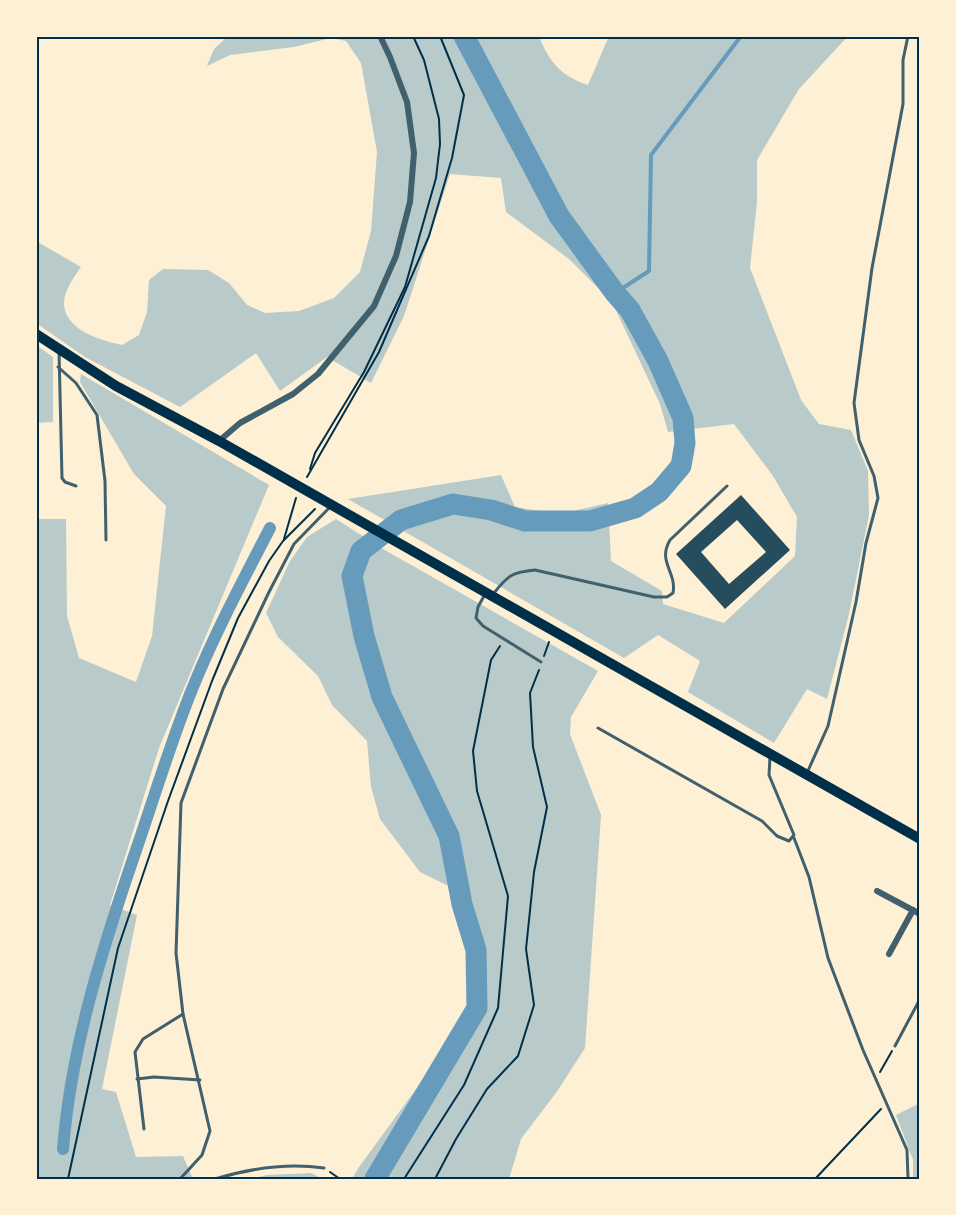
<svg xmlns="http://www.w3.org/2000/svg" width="956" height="1215" font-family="'Alegreya Sans',sans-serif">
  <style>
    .green { fill: #b9caca }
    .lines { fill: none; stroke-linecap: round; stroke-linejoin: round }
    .stream { stroke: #669bbc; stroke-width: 4 }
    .canal { stroke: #669bbc; stroke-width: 12 }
    .river { stroke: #669bbc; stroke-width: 21 }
    .building { fill: #264d5e; fill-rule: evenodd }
    .path { stroke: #003049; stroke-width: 2 }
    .service { stroke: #3f606c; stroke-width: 3 }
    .minor { stroke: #3f606c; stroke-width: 6 }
    .trunk { stroke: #003049; stroke-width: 10 }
    .neatline { fill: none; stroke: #003049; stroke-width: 2 }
  </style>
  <rect width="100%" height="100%" fill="#fdf0d5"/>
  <g class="green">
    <path d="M228 36H539C549 62 561 76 588 85L609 36H848L799 89 757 160V202L750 268 801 400 819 424 851 430 868 471 869 515 849 614 827 699 807 689 774 743 688 692 700 661 658 635 624 658 348 499 501 475 515 507 560 514 608 503 611 561 662 591 663 604 724 623 795 556 797 517 773 476 734 424 668 432 660 404 612 302 569 259 506 212 501 178 450 174 404 316 371 383 327 357 280 391 256 353 180 407 85 357 36 323V241L81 267C74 277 63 292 64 305 67 331 100 340 122 345L139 335 147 312 149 280 163 269 208 270 229 283 247 305 265 313 299 311 334 298 360 272 371 231 377 152 361 63 346 41 331 38 294 47 230 55 207 66 214 49Z"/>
    <path d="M36 345 53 357V422L36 423Z"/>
    <path d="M81 374 269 485 159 748 110 905 137 915 102 1089 116 1092 136 1157 183 1156 193 1179H36V519H66L67 616 79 658 136 682 152 636 166 506 134 474 80 382Z"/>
    <path d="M336 519 383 549 598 671 571 717 570 734 601 815 585 1048 558 1090 521 1139 509 1179H352L359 1167 435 1063 449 1070 487 1004 484 945 471 897 420 872 380 819 371 787 367 741 332 705 318 676 278 637 266 613 290 561 307 537Z"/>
    <path d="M920 1103V1179H913V1160L896 1115Z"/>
    <path d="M311 1173 323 1179H251L267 1175Z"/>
  </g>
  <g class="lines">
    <path class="stream" d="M615 293 649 271 651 155 741 36"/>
    <path class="canal" d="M63 1149C71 1049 101 953 133 859 153 802 170 743 193 687 215 633 243 580 270 528"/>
    <path class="river" d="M375 1179 477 1008 476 950 462 904 449 836 382 697 364 636 352 576 361 551 401 520 453 504 491 510 525 521H590L635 508 659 492 681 466 685 443 683 418 658 361 630 310 615 293 559 216 464 36"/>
  </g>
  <path class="building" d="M741 495 790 550 725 609 676 554ZM737 520 766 552 729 584 701 552Z"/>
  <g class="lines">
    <g class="path">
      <path d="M310 469 315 453 364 372 405 287 436 178 440 144 439 119 424 60 413 36"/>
      <path d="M307 477 379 352 429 236 452 158 464 95 440 36"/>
      <path d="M284 539 296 498"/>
      <path d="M544 656 549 642"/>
      <path d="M880 1072 892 1051"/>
      <path d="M330 1172 340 1179"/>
      <path d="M68 1179 118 948 168 801 212 681 238 618 269 561 283 541 315 509"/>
      <path d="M404 1179 464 1085 498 1008 508 896 477 791 473 751 491 660 500 646"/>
      <path d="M435 1179 456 1139 487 1089 518 1056 534 1005 526 949 534 872 547 807 533 747 530 693 539 670"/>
      <path d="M815 1179 881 1109"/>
    </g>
    <g class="service">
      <path d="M59 351 62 478 65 482 76 486"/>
      <path d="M58 367 76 383 97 415 105 481 106 540"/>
      <path d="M494 593C508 575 513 572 535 570L654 597H667L673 593C677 572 657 562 670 540L727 486"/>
      <path d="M484 596 478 607 476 618 483 626 541 662"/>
      <path d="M598 728 762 821 777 836 789 841 794 835 769 775 770 757"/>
      <path d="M807 773 828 726 856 602 866 543 878 498 874 476 859 440 854 403 872 268 903 104V60L908 36"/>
      <path d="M794 838 809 877 828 958 863 1050 907 1150 908 1179"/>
      <path d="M895 1046 920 999"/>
      <path d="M137 1079 154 1077 200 1080"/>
      <path d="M144 1129 135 1052 143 1039 183 1014"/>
      <path d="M180 1179 202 1155 210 1131 183 1014 176 953 181 803 223 689 269 592 294 544 330 507"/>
      <path d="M215 1179C251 1168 287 1163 324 1168"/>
    </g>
    <g class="minor">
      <path d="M219 441 240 423 293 394 318 374 374 306 396 256 410 202 414 153 407 102 390 57 380 36"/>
      <path d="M877 891 920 914"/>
      <path d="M889 954 913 910"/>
    </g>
    <path class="trunk" d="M36 334 116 386 219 441 920 839"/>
  </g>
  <rect width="956" height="1215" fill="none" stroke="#fdf0d5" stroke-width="75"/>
  <rect x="38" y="38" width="880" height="1140" class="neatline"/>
</svg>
